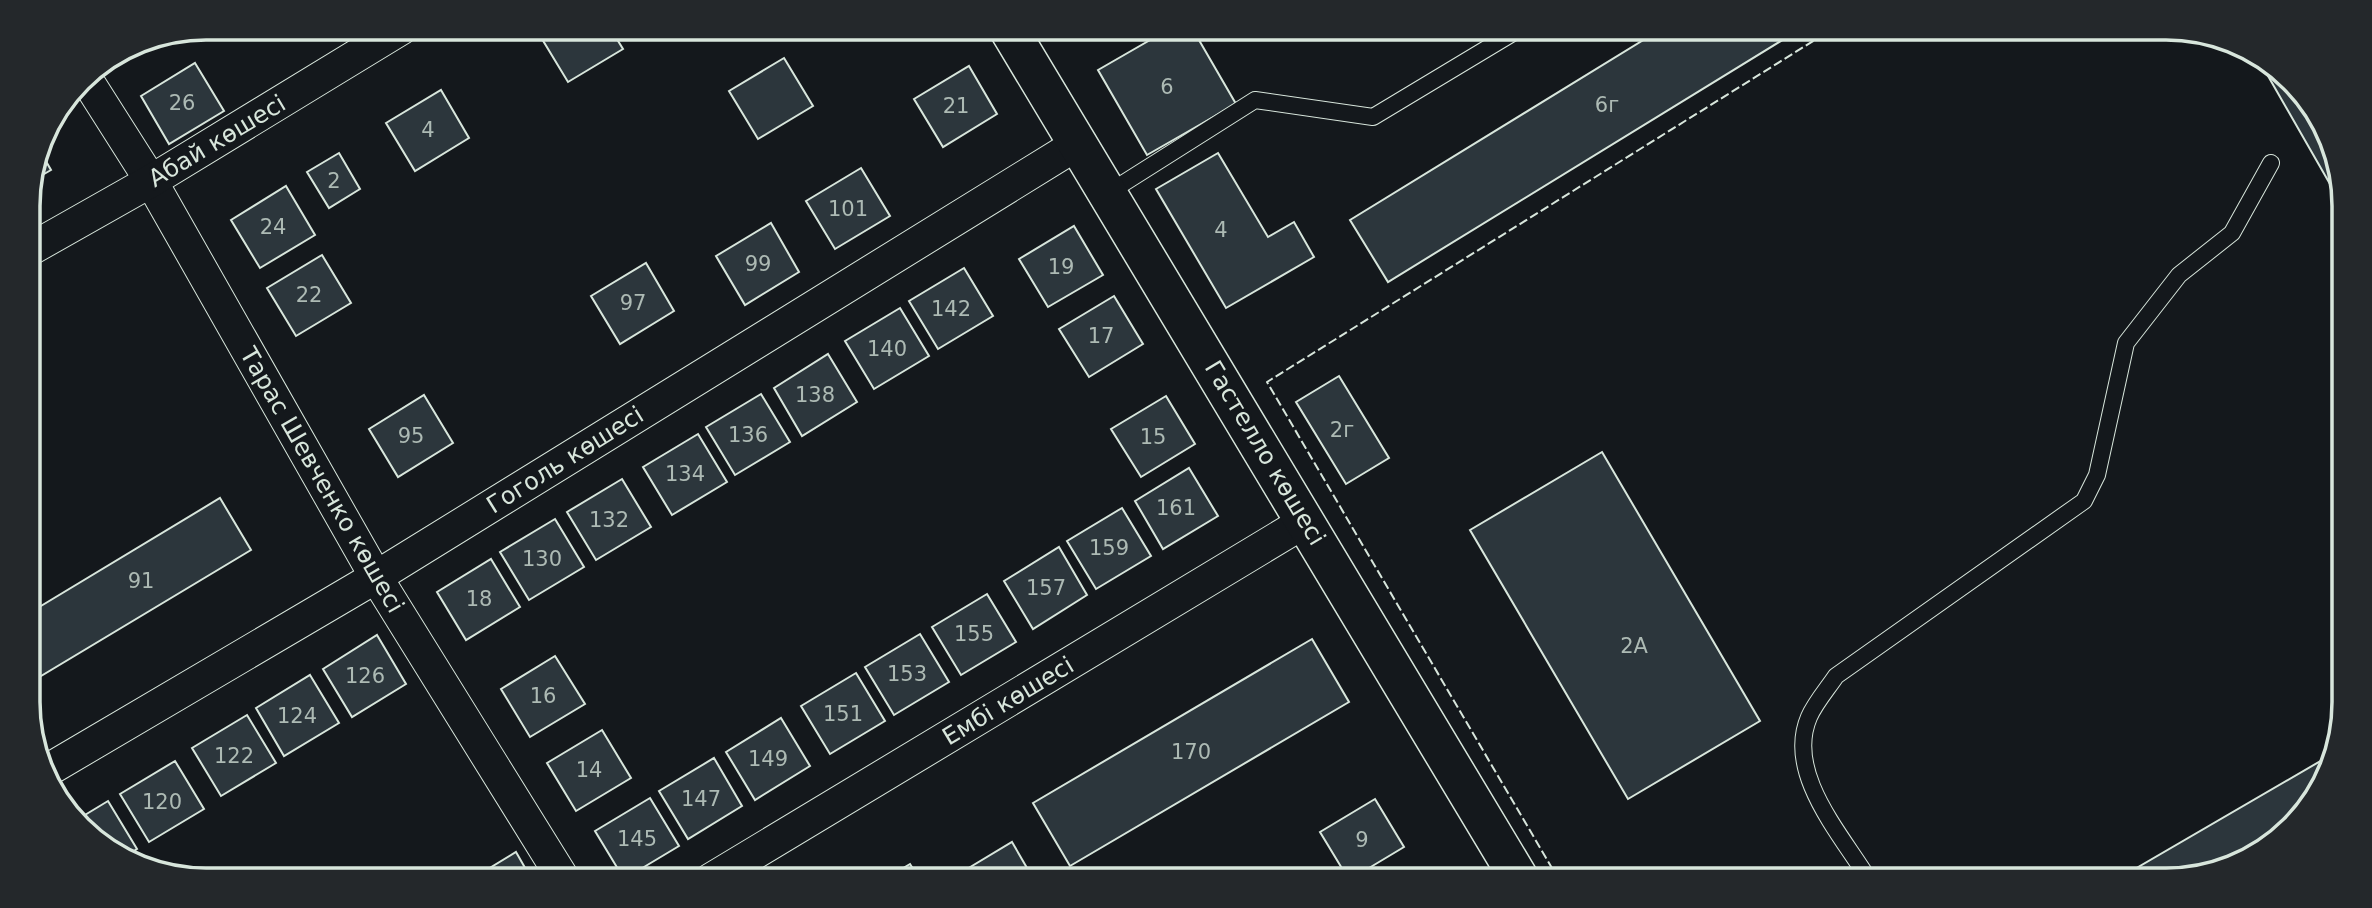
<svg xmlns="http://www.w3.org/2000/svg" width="2372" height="908" font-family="'DejaVu Sans',sans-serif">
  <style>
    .building { fill: #2c363c; stroke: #d8e6dc; stroke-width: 2 }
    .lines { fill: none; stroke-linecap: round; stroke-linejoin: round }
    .lane-casing { stroke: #d8e6dc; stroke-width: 18 }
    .street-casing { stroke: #d8e6dc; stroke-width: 34 }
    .secondary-casing { stroke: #d8e6dc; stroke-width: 41 }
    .lane { stroke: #14181c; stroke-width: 16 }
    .street { stroke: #14181c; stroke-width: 32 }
    .secondary { stroke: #14181c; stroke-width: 38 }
    .fence { stroke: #d8e6dc; stroke-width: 2; stroke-dasharray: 9 3.5; stroke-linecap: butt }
    .labels { text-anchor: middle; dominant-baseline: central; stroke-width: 5; stroke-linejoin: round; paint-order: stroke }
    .number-label { font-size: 21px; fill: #adbab4 }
    .street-label { font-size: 24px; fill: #d8e6dc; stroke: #14181c }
    .rim { fill: none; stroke: #d8e6dc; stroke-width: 3.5 }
  </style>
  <rect width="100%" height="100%" fill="#14181c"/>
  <g class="building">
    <path d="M312 28H337L319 39Z"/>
    <path d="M549 28H610L623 49 568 82 539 34Z"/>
    <path d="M870 28H890L875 37Z"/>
    <path d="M1171 28H1192L1236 104 1147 155 1098 70Z"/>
    <path d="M1663 28H1802L1388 282 1350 220Z"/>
    <path d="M784 58 813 106 758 139 729 91Z"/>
    <path d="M2260 62 2300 89 2342 182V205Z"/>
    <path d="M195 63 224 111 169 144 141 96Z"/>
    <path d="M969 66 997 114 943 147 914 99Z"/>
    <path d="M441 90 469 138 415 171 386 123Z"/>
    <path d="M40 151 51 170 32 181Z"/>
    <path d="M339 153 360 189 329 208 307 172Z"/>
    <path d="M1218 153 1268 237 1294 222 1314 257 1226 308 1156 189Z"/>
    <path d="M861 168 890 216 835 249 806 201Z"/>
    <path d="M286 186 315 235 260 268 231 220Z"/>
    <path d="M771 223 799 272 745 305 716 256Z"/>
    <path d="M1074 226 1103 275 1048 307 1019 259Z"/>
    <path d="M322 255 351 303 296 336 267 288Z"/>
    <path d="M646 263 674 311 620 344 591 296Z"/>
    <path d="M964 268 993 316 938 349 909 301Z"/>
    <path d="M1114 296 1143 344 1089 377 1059 329Z"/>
    <path d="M900 308 929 356 874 389 845 341Z"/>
    <path d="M828 354 857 402 802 436 774 388Z"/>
    <path d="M1339 376 1389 458 1346 484 1296 402Z"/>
    <path d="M761 394 790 442 735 475 706 427Z"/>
    <path d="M424 395 453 443 398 477 369 429Z"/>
    <path d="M1166 396 1195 444 1141 477 1111 429Z"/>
    <path d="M698 434 727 482 672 515 643 467Z"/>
    <path d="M1602 452 1760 721 1628 799 1470 530Z"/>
    <path d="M1189 468 1218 516 1163 549 1135 501Z"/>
    <path d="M622 479 651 527 596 560 567 512Z"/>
    <path d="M220 498 251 550 31 682V612Z"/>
    <path d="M1122 508 1151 556 1096 589 1067 541Z"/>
    <path d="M555 519 584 567 529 600 500 552Z"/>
    <path d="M1059 547 1087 595 1033 629 1004 581Z"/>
    <path d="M491 559 520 607 466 640 437 592Z"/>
    <path d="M987 594 1016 642 961 675 932 627Z"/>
    <path d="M920 634 949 682 894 715 865 667Z"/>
    <path d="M377 635 406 684 352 717 323 669Z"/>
    <path d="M1312 639 1349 702 1070 866 1033 803Z"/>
    <path d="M555 656 585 704 530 737 501 689Z"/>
    <path d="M856 673 885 721 830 754 801 706Z"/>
    <path d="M310 675 339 723 284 756 256 708Z"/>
    <path d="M247 715 276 763 221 796 192 748Z"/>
    <path d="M781 718 810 766 755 800 726 752Z"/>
    <path d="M602 730 631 778 576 811 547 763Z"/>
    <path d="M2336 752 2334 760 2274 844 2177 880H2116Z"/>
    <path d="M714 758 742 806 688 839 659 791Z"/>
    <path d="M175 761 204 809 149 842 120 794Z"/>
    <path d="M650 798 679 846 624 879 595 831Z"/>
    <path d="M1375 799 1404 847 1349 880 1320 832Z"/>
    <path d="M108 801 137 849 126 856 75 821Z"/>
    <path d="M1012 842 1034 880H960L957 875Z"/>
    <path d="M516 852 532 880H470Z"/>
    <path d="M910 864 920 880H883Z"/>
  </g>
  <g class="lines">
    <defs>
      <g id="lane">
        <path d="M1108 193 1255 100 1373 117 1521 28"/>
        <path d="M1869 880C1841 834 1785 773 1809 717 1815 703 1828 688 1836 676L2084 501 2097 475 2126 343 2179 275 2232 233 2271 163"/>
      </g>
      <g id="street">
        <path d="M85 77 151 181 376 577 564 880"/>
        <path d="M29 250 151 181 402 28"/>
        <path d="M48 770 376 577 1079 143"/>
        <path d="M710 880 1306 521"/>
      </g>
      <path id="secondary" d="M1008 28 1520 880"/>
    </defs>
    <use href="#lane" class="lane-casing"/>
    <use href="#street" class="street-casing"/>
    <use href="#secondary" class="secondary-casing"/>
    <use href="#lane" class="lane"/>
    <use href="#street" class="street"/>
    <use href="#secondary" class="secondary"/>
    <path class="fence" d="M1559 880 1267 382 1834 28"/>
  </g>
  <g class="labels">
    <g class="number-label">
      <text x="1167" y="87">6</text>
      <text x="182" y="103">26</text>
      <text x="1607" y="105">6г</text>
      <text x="956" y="106">21</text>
      <text x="428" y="130">4</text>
      <text x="334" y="181">2</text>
      <text x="848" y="209">101</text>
      <text x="273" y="227">24</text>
      <text x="1221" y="230">4</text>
      <text x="758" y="264">99</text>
      <text x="1061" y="267">19</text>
      <text x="309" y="295">22</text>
      <text x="633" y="303">97</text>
      <text x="951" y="309">142</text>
      <text x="1101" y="336">17</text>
      <text x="887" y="349">140</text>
      <text x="815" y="395">138</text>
      <text x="1342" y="430">2г</text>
      <text x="748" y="435">136</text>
      <text x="411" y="436">95</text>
      <text x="1153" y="437">15</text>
      <text x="685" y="474">134</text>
      <text x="1176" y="508">161</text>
      <text x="609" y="520">132</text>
      <text x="1109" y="548">159</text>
      <text x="542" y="559">130</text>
      <text x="141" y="581">91</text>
      <text x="1046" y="588">157</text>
      <text x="479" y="599">18</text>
      <text x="974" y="634">155</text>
      <text x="1634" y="646">2А</text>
      <text x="907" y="674">153</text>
      <text x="365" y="676">126</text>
      <text x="543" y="696">16</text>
      <text x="843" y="714">151</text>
      <text x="297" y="716">124</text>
      <text x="1191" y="752">170</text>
      <text x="234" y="756">122</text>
      <text x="768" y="759">149</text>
      <text x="589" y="770">14</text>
      <text x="701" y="799">147</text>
      <text x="162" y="802">120</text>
      <text x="637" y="839">145</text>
      <text x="1362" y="840">9</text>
    </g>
    <g class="street-label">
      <text transform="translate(217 141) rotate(-31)">Абай көшесі</text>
      <text transform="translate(1265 453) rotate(59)">Гастелло көшесі</text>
      <text transform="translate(565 460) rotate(-32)">Гоголь көшесі</text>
      <text transform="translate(322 480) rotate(60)">Тарас Шевченко көшесі</text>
      <text transform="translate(1008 701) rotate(-31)">Ембі көшесі</text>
    </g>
  </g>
  <path d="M0 0H2372V908H0ZM206 40H2166A166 166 0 0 1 2332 206V702A166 166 0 0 1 2166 868H206A166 166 0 0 1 40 702V206A166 166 0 0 1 206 40Z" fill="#24282b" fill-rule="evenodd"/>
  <path class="rim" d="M206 40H2166A166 166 0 0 1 2332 206V702A166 166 0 0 1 2166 868H206A166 166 0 0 1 40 702V206A166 166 0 0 1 206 40Z"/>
</svg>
